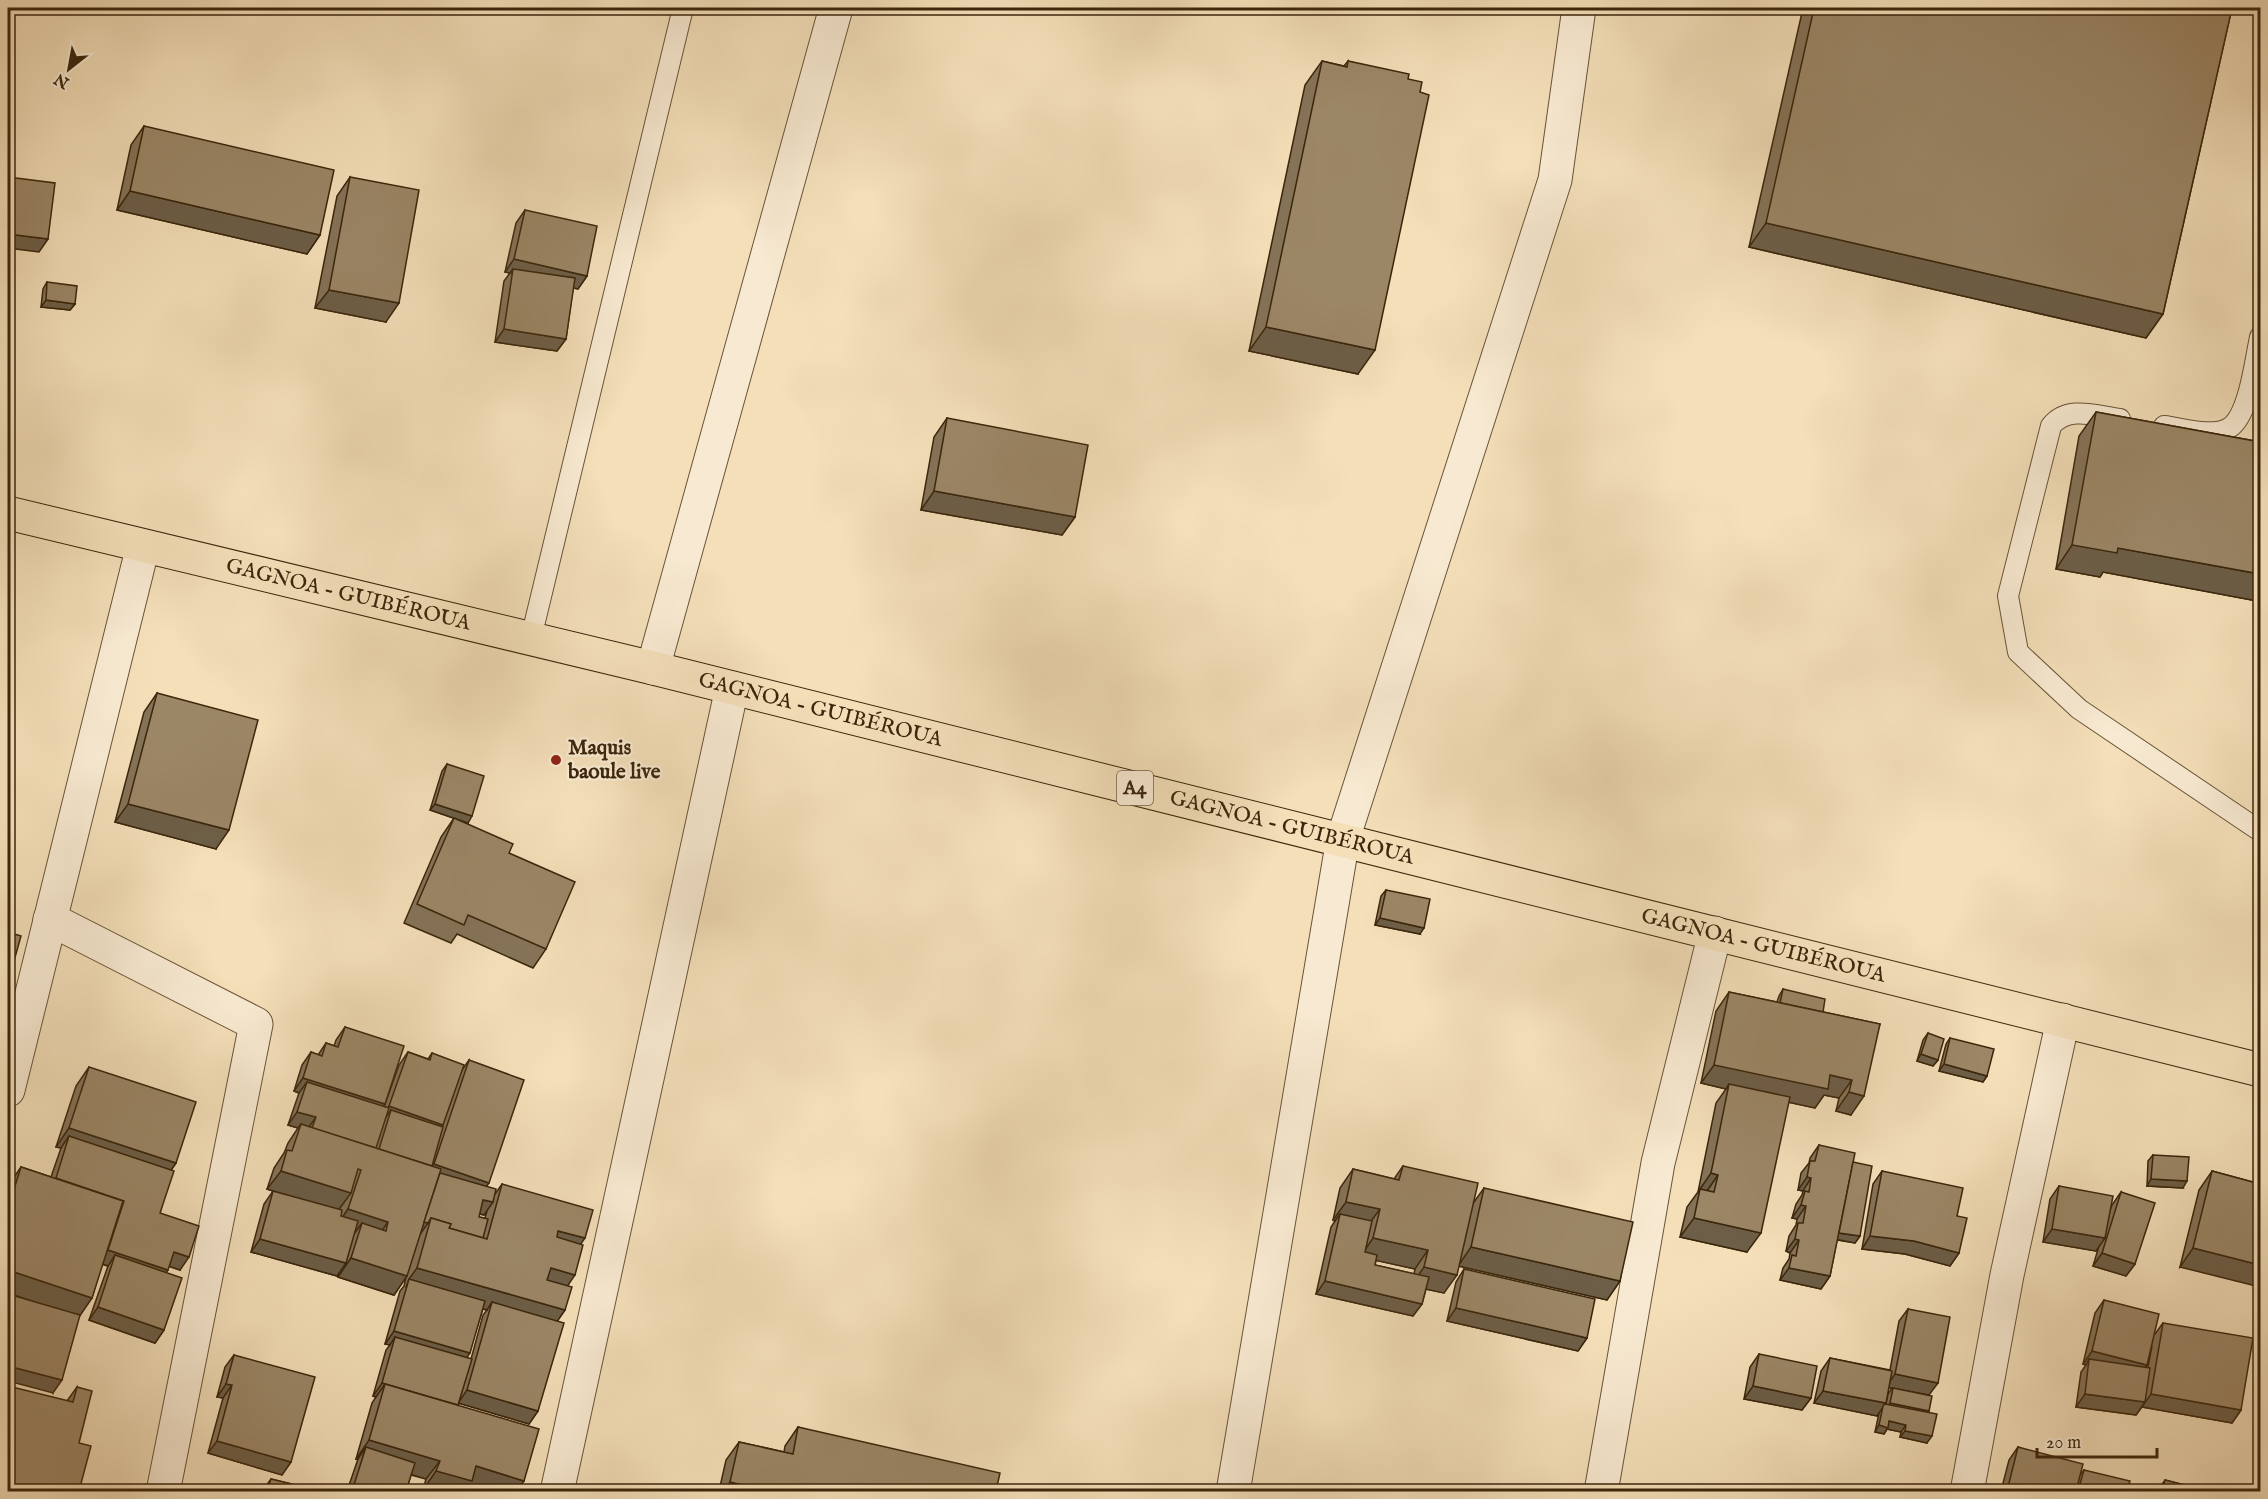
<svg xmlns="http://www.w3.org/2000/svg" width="2268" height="1499" font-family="'IM FELL English',serif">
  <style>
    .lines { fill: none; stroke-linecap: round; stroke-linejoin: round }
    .lane-casing { stroke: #695437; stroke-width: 22 }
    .street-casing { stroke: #695437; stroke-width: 35 }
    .primary-casing { stroke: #3b260c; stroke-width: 35 }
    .lane { stroke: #f8ead2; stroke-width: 20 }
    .street { stroke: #f8ead2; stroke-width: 33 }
    .primary { stroke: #f4dfb9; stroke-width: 33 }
    .wall { fill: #857358; stroke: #3b260c; stroke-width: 1.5; fill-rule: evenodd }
    .shaded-wall { fill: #6c5e47; stroke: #3b260c; stroke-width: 1.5 }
    .building { fill: #9b8666; stroke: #3b260c; stroke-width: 1.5 }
    .poi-dot { fill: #8f2418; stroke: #f8ead2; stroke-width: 2 }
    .labels { text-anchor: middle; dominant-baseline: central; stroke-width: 4.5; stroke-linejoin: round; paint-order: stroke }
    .shield { fill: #f8ead2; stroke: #746147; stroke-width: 1.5 }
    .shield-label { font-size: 20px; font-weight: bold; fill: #3b260c }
    .street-label { font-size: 21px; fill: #3b260c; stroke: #f8ead2 }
    .poi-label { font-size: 21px; font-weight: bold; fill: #3b260c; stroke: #f8ead2; text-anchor: start }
  </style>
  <rect width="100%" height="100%" fill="#f4dfb9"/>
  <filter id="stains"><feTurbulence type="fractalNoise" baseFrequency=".00333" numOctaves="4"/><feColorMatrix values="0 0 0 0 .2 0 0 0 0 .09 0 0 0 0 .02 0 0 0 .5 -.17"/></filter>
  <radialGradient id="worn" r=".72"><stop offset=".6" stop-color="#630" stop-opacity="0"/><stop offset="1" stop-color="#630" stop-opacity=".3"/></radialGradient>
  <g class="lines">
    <defs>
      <g id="lane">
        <path d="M2120 419C2096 416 2068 405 2051 426L2008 596 2018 652 2079 709 2260 831"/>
        <path d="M2164 426C2182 428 2212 438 2229 428 2249 416 2255 360 2260 337"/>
        <path d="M531 638 683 8"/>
      </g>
      <g id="street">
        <path d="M653 668 836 8"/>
        <path d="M50 919 256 1024 163 1492"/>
        <path d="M8 1090 143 546"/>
        <path d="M557 1492 732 688"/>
        <path d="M1233 1492 1343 839 1555 180 1579 8"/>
        <path d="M1601 1492 1658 1163 1715 933"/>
        <path d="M1967 1492 2007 1275 2063 1020"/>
      </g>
      <g id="primary">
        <path id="s1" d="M8 513 653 668 2260 1070"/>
      </g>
    </defs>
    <use href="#lane" class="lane-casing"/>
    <use href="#street" class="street-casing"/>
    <use href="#primary" class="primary-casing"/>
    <use href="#lane" class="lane"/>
    <use href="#street" class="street"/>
    <use href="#primary" class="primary"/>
  </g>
  <g class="wall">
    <path d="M1803 8H2232L2163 314 2146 338 1749 247Z"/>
    <path d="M1322 61 1344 66 1348 61 1358 374 1249 351 1305 85Z"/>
    <path d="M144 126 320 235 307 254 117 210 131 145Z"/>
    <path d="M350 177 386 322 315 308 337 196Z"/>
    <path d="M525 210 587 276 578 289 573 288 566 339 557 351 495 342 504 281 510 273 505 272 516 223Z"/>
    <path d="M47 282 75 304 70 310 41 307 43 289Z"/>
    <path d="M2096 412 2260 442V607L2256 606 2257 601 2103 572 2100 577 2056 569 2079 436Z"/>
    <path d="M947 418 1075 517 1062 535 921 510 934 437Z"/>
    <path d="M157 693 216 849 115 822 144 712Z"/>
    <path d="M447 764 468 823 430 810 442 771Z"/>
    <path d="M454 818 509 853 546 949 533 968 457 934 451 943 404 923 441 837Z"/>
    <path d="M1386 890 1420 934 1375 925 1381 896Z"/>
    <path d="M1783 989 1823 1012 1880 1024 1851 1115 1836 1111 1839 1098 1824 1095 1815 1108 1788 1102 1747 1252 1680 1237 1687 1207 1698 1192 1716 1103 1726 1089 1701 1083 1716 1011 1729 992 1777 1002 1779 996Z"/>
    <path d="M345 1027 385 1104 383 1107H384L399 1065 408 1052 428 1059 432 1053 462 1070 469 1060 487 1186 495 1194 502 1184 581 1244 568 1286 565 1310 557 1321 538 1411 529 1424 459 1403 458 1406 468 1487 423 1490 426 1479 411 1475 406 1491H347L358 1459H356L372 1403 376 1397 373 1396 386 1350 390 1345 385 1344 400 1291 404 1286 406 1277 394 1295 338 1277 339 1272 337 1276 251 1252 264 1204 273 1191 267 1189 274 1168 284 1153 288 1143 298 1128 288 1125 299 1093 294 1091 302 1065 311 1052 318 1055 326 1043 334 1046 336 1040ZM487 1211 485 1218 479 1217V1214L484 1215ZM483 1309 487 1310 483 1315 471 1359 467 1358Z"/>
    <path d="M1928 1033 1938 1060 1933 1066 1917 1061 1923 1040Z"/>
    <path d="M1950 1038 1987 1076 1983 1082 1939 1071 1946 1044Z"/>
    <path d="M89 1067 176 1163 171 1170 160 1213 180 1270 169 1266 166 1272 164 1330 155 1343 89 1320 108 1266 102 1264 92 1298 79 1316 53 1393 27 1300 8 1293V1186L21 1167 51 1177 61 1148 56 1147 76 1086Z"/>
    <path d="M1819 1145 1853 1162 1860 1236 1855 1243 1837 1240 1830 1276 1821 1289 1780 1280 1783 1268 1789 1259 1790 1253 1786 1251 1789 1236 1796 1225 1797 1219 1792 1218 1796 1204 1802 1195 1803 1191 1798 1190 1801 1173 1809 1163 1810 1158Z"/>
    <path d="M2153 1155 2183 1188 2147 1186 2148 1161Z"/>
    <path d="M1403 1166 1474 1202 1484 1188 1620 1281 1607 1300 1459 1266 1444 1293 1426 1289 1422 1304 1413 1316 1316 1294 1331 1227 1335 1221 1333 1220 1340 1188 1353 1169 1394 1179ZM1376 1260 1415 1269 1414 1274 1375 1265Z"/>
    <path d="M1882 1171 1957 1216 1959 1253 1950 1266 1905 1254 1862 1249 1873 1184Z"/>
    <path d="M2212 1171 2260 1184 2180 1267 2199 1190Z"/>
    <path d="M2059 1186 2109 1213 2112 1205 2121 1192 2135 1264 2126 1276 2093 1266 2099 1246 2096 1251 2043 1242 2050 1199Z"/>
    <path d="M1464 1269 1587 1338 1578 1351 1447 1321 1456 1282Z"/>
    <path d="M2104 1300 2155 1334 2163 1323 2241 1410 2232 1423 2142 1407 2136 1415 2076 1407 2081 1372 2086 1365 2083 1364 2095 1313ZM2152 1346 2148 1367H2146Z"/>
    <path d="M1908 1309 1929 1395 1927 1443 1900 1437 1901 1432 1887 1429 1884 1434 1875 1432 1879 1413 1877 1416 1814 1403 1821 1371 1830 1358 1890 1370 1899 1321ZM1889 1387 1892 1388 1888 1394 1886 1404H1885Z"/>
    <path d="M1759 1354 1811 1398 1802 1410 1744 1399 1750 1367Z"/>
    <path d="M234 1355 291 1462 282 1475 208 1453 223 1398 217 1397 225 1367Z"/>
    <path d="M77 1387 79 1443 67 1401Z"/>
    <path d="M798 1427 996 1491H719L726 1460 739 1442 784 1452 785 1446Z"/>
    <path d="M2018 1447 2080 1475 2084 1470 2127 1491H2001L2009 1460Z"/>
    <path d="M271 1479 320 1491H262Z"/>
    <path d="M2165 1480 2208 1491H2157Z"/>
  </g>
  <g class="shaded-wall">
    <path d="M130 191 320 235 307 254 117 210Z"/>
    <path d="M1766 223 2163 314 2146 338 1749 247Z"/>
    <path d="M8 234 48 239 39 252 8 248Z"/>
    <path d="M514 259 587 276 578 289 512 274 513 269 510 273 505 272Z"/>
    <path d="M329 290 399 303 386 322 315 308Z"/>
    <path d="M46 300 75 304 70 310 41 307Z"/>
    <path d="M1266 327 1375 350 1358 374 1249 351Z"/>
    <path d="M504 329 566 339 557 351 495 342Z"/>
    <path d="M934 491 1075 517 1062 535 921 510Z"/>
    <path d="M2072 545 2118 548 2260 574V595L2257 601 2103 572 2100 577 2056 569Z"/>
    <path d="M2260 599V607L2256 606Z"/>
    <path d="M128 804 229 830 216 849 115 822Z"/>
    <path d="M435 804 472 816 468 823 430 810Z"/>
    <path d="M1380 918 1424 928 1420 934 1375 925Z"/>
    <path d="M8 959 14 961 10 968 8 967Z"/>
    <path d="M1921 1054 1938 1060 1933 1066 1917 1061Z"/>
    <path d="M1944 1064 1987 1076 1983 1082 1939 1071Z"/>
    <path d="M1714 1065 1830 1075 1852 1080 1839 1098 1824 1095 1815 1108 1728 1089 1729 1084 1726 1089 1701 1083Z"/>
    <path d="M303 1078 385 1104 376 1117 307 1082 299 1093 294 1091Z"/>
    <path d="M1849 1092 1864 1096 1851 1115 1836 1111Z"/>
    <path d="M389 1106 443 1125 434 1138 391 1110 384 1120 380 1119Z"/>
    <path d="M297 1112 316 1117 307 1130 301 1124 298 1128 288 1125Z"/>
    <path d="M69 1128 176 1163 163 1182 69 1136 61 1148 56 1147Z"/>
    <path d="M434 1164 489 1183 480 1196 430 1168Z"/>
    <path d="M281 1171 351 1193 337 1212 267 1189Z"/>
    <path d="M1711 1173 1718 1175 1705 1194 1700 1189 1698 1192Z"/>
    <path d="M1807 1177 1811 1178 1803 1191 1798 1190Z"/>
    <path d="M2151 1179 2187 1181 2183 1188 2147 1186Z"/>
    <path d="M483 1200 493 1202 484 1215 474 1212Z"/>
    <path d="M1346 1202 1380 1209 1366 1228 1340 1214 1335 1221 1333 1220Z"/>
    <path d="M1801 1205 1806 1206 1797 1219 1792 1218Z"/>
    <path d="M348 1209 388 1222 375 1241 362 1223 354 1234 335 1228Z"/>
    <path d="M1694 1218 1761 1233 1747 1252 1680 1237Z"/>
    <path d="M424 1222 428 1223 419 1236Z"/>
    <path d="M2052 1229 2105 1238 2096 1251 2043 1242Z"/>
    <path d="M558 1231 585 1238 572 1257 545 1249Z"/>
    <path d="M1838 1233 1860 1236 1855 1243 1834 1239Z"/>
    <path d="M1870 1236 1914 1241 1959 1253 1950 1266 1905 1254 1862 1249Z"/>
    <path d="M1373 1238 1428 1250 1415 1269 1360 1257Z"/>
    <path d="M260 1239 346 1263 337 1276 251 1252Z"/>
    <path d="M1795 1239 1799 1240 1790 1253 1786 1251Z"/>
    <path d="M1471 1247 1620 1281 1607 1300 1458 1266Z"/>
    <path d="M2193 1248 2260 1265V1287L2180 1267Z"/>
    <path d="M108 1250 168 1270 159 1283 115 1255 108 1266 99 1263Z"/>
    <path d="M174 1252 189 1257 180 1270 165 1265Z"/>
    <path d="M2102 1253 2135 1264 2126 1276 2093 1266Z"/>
    <path d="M351 1258 407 1276 394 1295 338 1277Z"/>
    <path d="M1424 1267 1457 1275 1444 1293 1411 1286Z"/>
    <path d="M417 1268 565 1310 552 1329 492 1302 487 1310 406 1287 409 1279Z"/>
    <path d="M551 1268 575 1275 562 1294 538 1287Z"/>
    <path d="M1789 1268 1830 1276 1821 1289 1780 1280Z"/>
    <path d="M8 1270 92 1298 79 1317 8 1293Z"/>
    <path d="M1325 1281 1422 1304 1413 1316 1316 1294Z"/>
    <path d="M98 1307 164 1330 155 1343 89 1320Z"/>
    <path d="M1456 1308 1587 1338 1578 1351 1447 1321Z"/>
    <path d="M394 1331 470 1353 461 1366 395 1337 390 1345 385 1344Z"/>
    <path d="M2092 1351 2147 1365 2138 1377 2089 1359 2086 1365 2083 1364Z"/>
    <path d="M8 1366 62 1380 53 1393 8 1381Z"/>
    <path d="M1895 1374 1938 1383 1929 1395 1886 1387Z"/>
    <path d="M382 1383 458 1405 385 1384 376 1397 373 1396Z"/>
    <path d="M226 1384 232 1385 223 1398 217 1397Z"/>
    <path d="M1753 1386 1811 1398 1802 1410 1744 1399Z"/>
    <path d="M467 1390 538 1411 529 1424 458 1403Z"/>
    <path d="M1823 1391 1886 1403 1877 1416 1814 1403Z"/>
    <path d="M2085 1394 2145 1402 2136 1415 2076 1407Z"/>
    <path d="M2151 1394 2241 1410 2232 1423 2142 1407Z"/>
    <path d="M1890 1403 1929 1411 1924 1418 1885 1410Z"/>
    <path d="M1889 1421 1906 1425 1901 1432 1887 1429 1884 1434 1875 1432 1879 1425Z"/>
    <path d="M1905 1431 1932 1436 1927 1443 1900 1437Z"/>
    <path d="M369 1440 440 1461 426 1479 362 1460 366 1447 358 1459H356Z"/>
    <path d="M217 1441 291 1462 282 1475 208 1453Z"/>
    <path d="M476 1466 524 1481 517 1491H485L468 1487 465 1491H430L423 1490 436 1471Z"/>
    <path d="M730 1482 760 1489 758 1491H724Z"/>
  </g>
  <g class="building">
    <path d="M1814 8H2232L2163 314 1766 223Z"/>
    <path d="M1322 61 1347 67 1348 61 1409 74 1408 79 1422 82 1420 92 1429 95 1375 350 1266 327Z"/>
    <path d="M144 126 334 170 320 235 130 191Z"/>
    <path d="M8 177 55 183 48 239 8 234Z"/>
    <path d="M350 177 419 190 399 303 329 290Z"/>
    <path d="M525 210 597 226 587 276 514 259Z"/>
    <path d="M513 269 575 278 566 339 504 329Z"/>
    <path d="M47 282 77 286 75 304 46 300Z"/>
    <path d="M2096 412 2260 442V574L2118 548 2117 553 2072 545Z"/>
    <path d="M947 418 1088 445 1075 517 934 491Z"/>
    <path d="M157 693 258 720 229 830 128 804Z"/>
    <path d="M447 764 484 776 472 816 435 804Z"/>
    <path d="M454 818 513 844 509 853 575 882 546 949 468 915 464 925 417 904Z"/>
    <path d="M1386 890 1430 899 1424 928 1380 918Z"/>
    <path d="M8 932 21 936 14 961 8 959Z"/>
    <path d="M1783 989 1825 999 1823 1012 1780 1003Z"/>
    <path d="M1729 992 1880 1024 1864 1096 1849 1092 1852 1080 1830 1075 1828 1089 1714 1065Z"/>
    <path d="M345 1027 404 1046 385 1104 303 1078 311 1052 322 1056 326 1043 338 1047Z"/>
    <path d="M1928 1033 1944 1039 1938 1060 1921 1054Z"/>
    <path d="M1950 1038 1994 1049 1987 1076 1944 1064Z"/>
    <path d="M408 1052 430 1060 432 1053 464 1065 443 1125 389 1106Z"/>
    <path d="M469 1060 524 1080 489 1183 434 1164Z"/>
    <path d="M89 1067 196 1102 176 1163 69 1128Z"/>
    <path d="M307 1082 389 1108 376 1148 312 1128 316 1117 297 1112Z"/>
    <path d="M1729 1084 1790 1097 1761 1233 1694 1218 1700 1189 1714 1192 1718 1175 1711 1173Z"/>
    <path d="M391 1110 443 1127 432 1166 379 1149Z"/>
    <path d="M301 1124 441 1169 407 1276 351 1258 362 1223 386 1231 388 1222 348 1209 361 1170 358 1169 351 1193 281 1171 287 1150 292 1151Z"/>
    <path d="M69 1136 174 1171 160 1213 199 1226 189 1257 174 1252 168 1270 108 1250 124 1201 56 1178Z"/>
    <path d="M1819 1145 1855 1153 1830 1276 1789 1268 1792 1255 1796 1256 1799 1240 1795 1239 1798 1223H1803L1806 1206 1801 1205 1805 1191 1809 1192 1811 1178 1807 1177 1810 1161H1815Z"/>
    <path d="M2153 1155 2189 1157 2187 1181 2151 1179Z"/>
    <path d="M1853 1162 1872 1166 1860 1236 1839 1233Z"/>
    <path d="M1403 1166 1478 1183 1457 1275 1424 1267 1428 1250 1373 1238 1380 1209 1346 1202 1353 1169 1399 1180Z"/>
    <path d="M21 1167 123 1201 92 1298 8 1270V1208Z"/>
    <path d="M1882 1171 1963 1188 1957 1216 1967 1218 1959 1253 1914 1241 1870 1236Z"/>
    <path d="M2212 1171 2260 1184V1265L2193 1248Z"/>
    <path d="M440 1173 496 1189 493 1202 483 1200 479 1217 488 1219 483 1238 449 1228 451 1224 431 1218 428 1223 424 1222Z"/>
    <path d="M502 1184 593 1210 585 1238 558 1231 557 1237 583 1245 575 1275 551 1268 547 1280 572 1287 565 1310 417 1268 431 1218 451 1224 449 1228 487 1239Z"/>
    <path d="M2059 1186 2113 1196 2105 1238 2052 1229Z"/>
    <path d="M1484 1188 1633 1222 1620 1281 1471 1247Z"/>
    <path d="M273 1191 342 1210 341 1216 358 1221 346 1263 260 1239Z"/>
    <path d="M2121 1192 2155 1203 2135 1264 2102 1253Z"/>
    <path d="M1340 1214 1372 1221 1365 1252 1377 1255 1375 1265 1429 1277 1422 1304 1325 1281Z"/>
    <path d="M115 1255 182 1278 164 1330 98 1307Z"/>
    <path d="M1464 1269 1595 1299 1587 1338 1456 1308Z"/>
    <path d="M409 1279 485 1301 470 1353 394 1331Z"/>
    <path d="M8 1294 80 1315 62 1380 8 1366Z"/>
    <path d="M2104 1300 2159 1314 2147 1365 2092 1351Z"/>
    <path d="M492 1302 564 1323 538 1411 467 1390Z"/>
    <path d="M1908 1309 1950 1317 1938 1383 1895 1374Z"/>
    <path d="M2163 1323 2253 1338 2241 1410 2151 1394Z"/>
    <path d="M395 1337 472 1359 458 1405 382 1383Z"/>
    <path d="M1759 1354 1817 1366 1811 1398 1753 1386Z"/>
    <path d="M234 1355 315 1377 291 1462 217 1441 232 1385 226 1384Z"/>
    <path d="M1830 1358 1892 1371 1886 1403 1823 1391Z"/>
    <path d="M2089 1359 2150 1368 2145 1402 2085 1394Z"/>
    <path d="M385 1384 539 1429 524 1481 476 1466 472 1481 436 1471 440 1461 369 1440Z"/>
    <path d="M8 1386 73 1402 77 1387 92 1391 79 1443 91 1446 79 1491H8Z"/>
    <path d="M1893 1388 1932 1396 1929 1411 1890 1403Z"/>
    <path d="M1885 1404 1937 1414 1932 1436 1905 1431 1906 1425 1889 1421 1888 1428 1879 1425 1883 1406Z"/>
    <path d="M798 1427 1000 1473 996 1491H759L760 1489 730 1482 739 1442 793 1454Z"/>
    <path d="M366 1447 415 1463 406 1491H352Z"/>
    <path d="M2018 1447 2083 1464 2076 1491H2007Z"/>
    <path d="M2084 1470 2130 1481 2127 1491H2078Z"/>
    <path d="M271 1479 320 1491H267Z"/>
    <path d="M2165 1480 2208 1491H2162Z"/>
  </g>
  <circle class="poi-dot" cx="556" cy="760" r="6"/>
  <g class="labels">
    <rect class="shield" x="1117" y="771" width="36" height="34" rx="4.5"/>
    <g class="shield-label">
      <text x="1135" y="788">A4</text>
    </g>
    <g class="street-label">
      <text stroke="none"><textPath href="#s1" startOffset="350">GAGNOA - GUIBÉROUA</textPath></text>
      <text stroke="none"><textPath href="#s1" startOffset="836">GAGNOA - GUIBÉROUA</textPath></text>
      <text stroke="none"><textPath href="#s1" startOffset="1322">GAGNOA - GUIBÉROUA</textPath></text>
      <text stroke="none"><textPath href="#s1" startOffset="1808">GAGNOA - GUIBÉROUA</textPath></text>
    </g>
    <g class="poi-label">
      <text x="568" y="748">Maquis<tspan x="568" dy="24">baoule live</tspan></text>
    </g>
  </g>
  <rect width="2268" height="1499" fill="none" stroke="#f4dfb9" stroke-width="30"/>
  <rect x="9" y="9" width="2250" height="1481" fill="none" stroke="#3b260c" stroke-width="3"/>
  <rect x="15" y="15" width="2238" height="1469" fill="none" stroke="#3b260c" stroke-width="1.5"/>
  <g transform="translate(69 69) rotate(211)" stroke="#f8ead2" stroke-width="4.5" paint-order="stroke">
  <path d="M0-4.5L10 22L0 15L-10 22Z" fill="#3b260c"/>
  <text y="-9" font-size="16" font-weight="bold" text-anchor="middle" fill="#3b260c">N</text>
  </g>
  <path d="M2037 1448v9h120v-9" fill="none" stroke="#3b260c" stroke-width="3"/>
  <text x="2046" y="1448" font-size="18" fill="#3b260c" stroke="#f8ead2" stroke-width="4.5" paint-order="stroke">20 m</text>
  <rect width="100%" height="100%" filter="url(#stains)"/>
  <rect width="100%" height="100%" fill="url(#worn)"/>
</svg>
